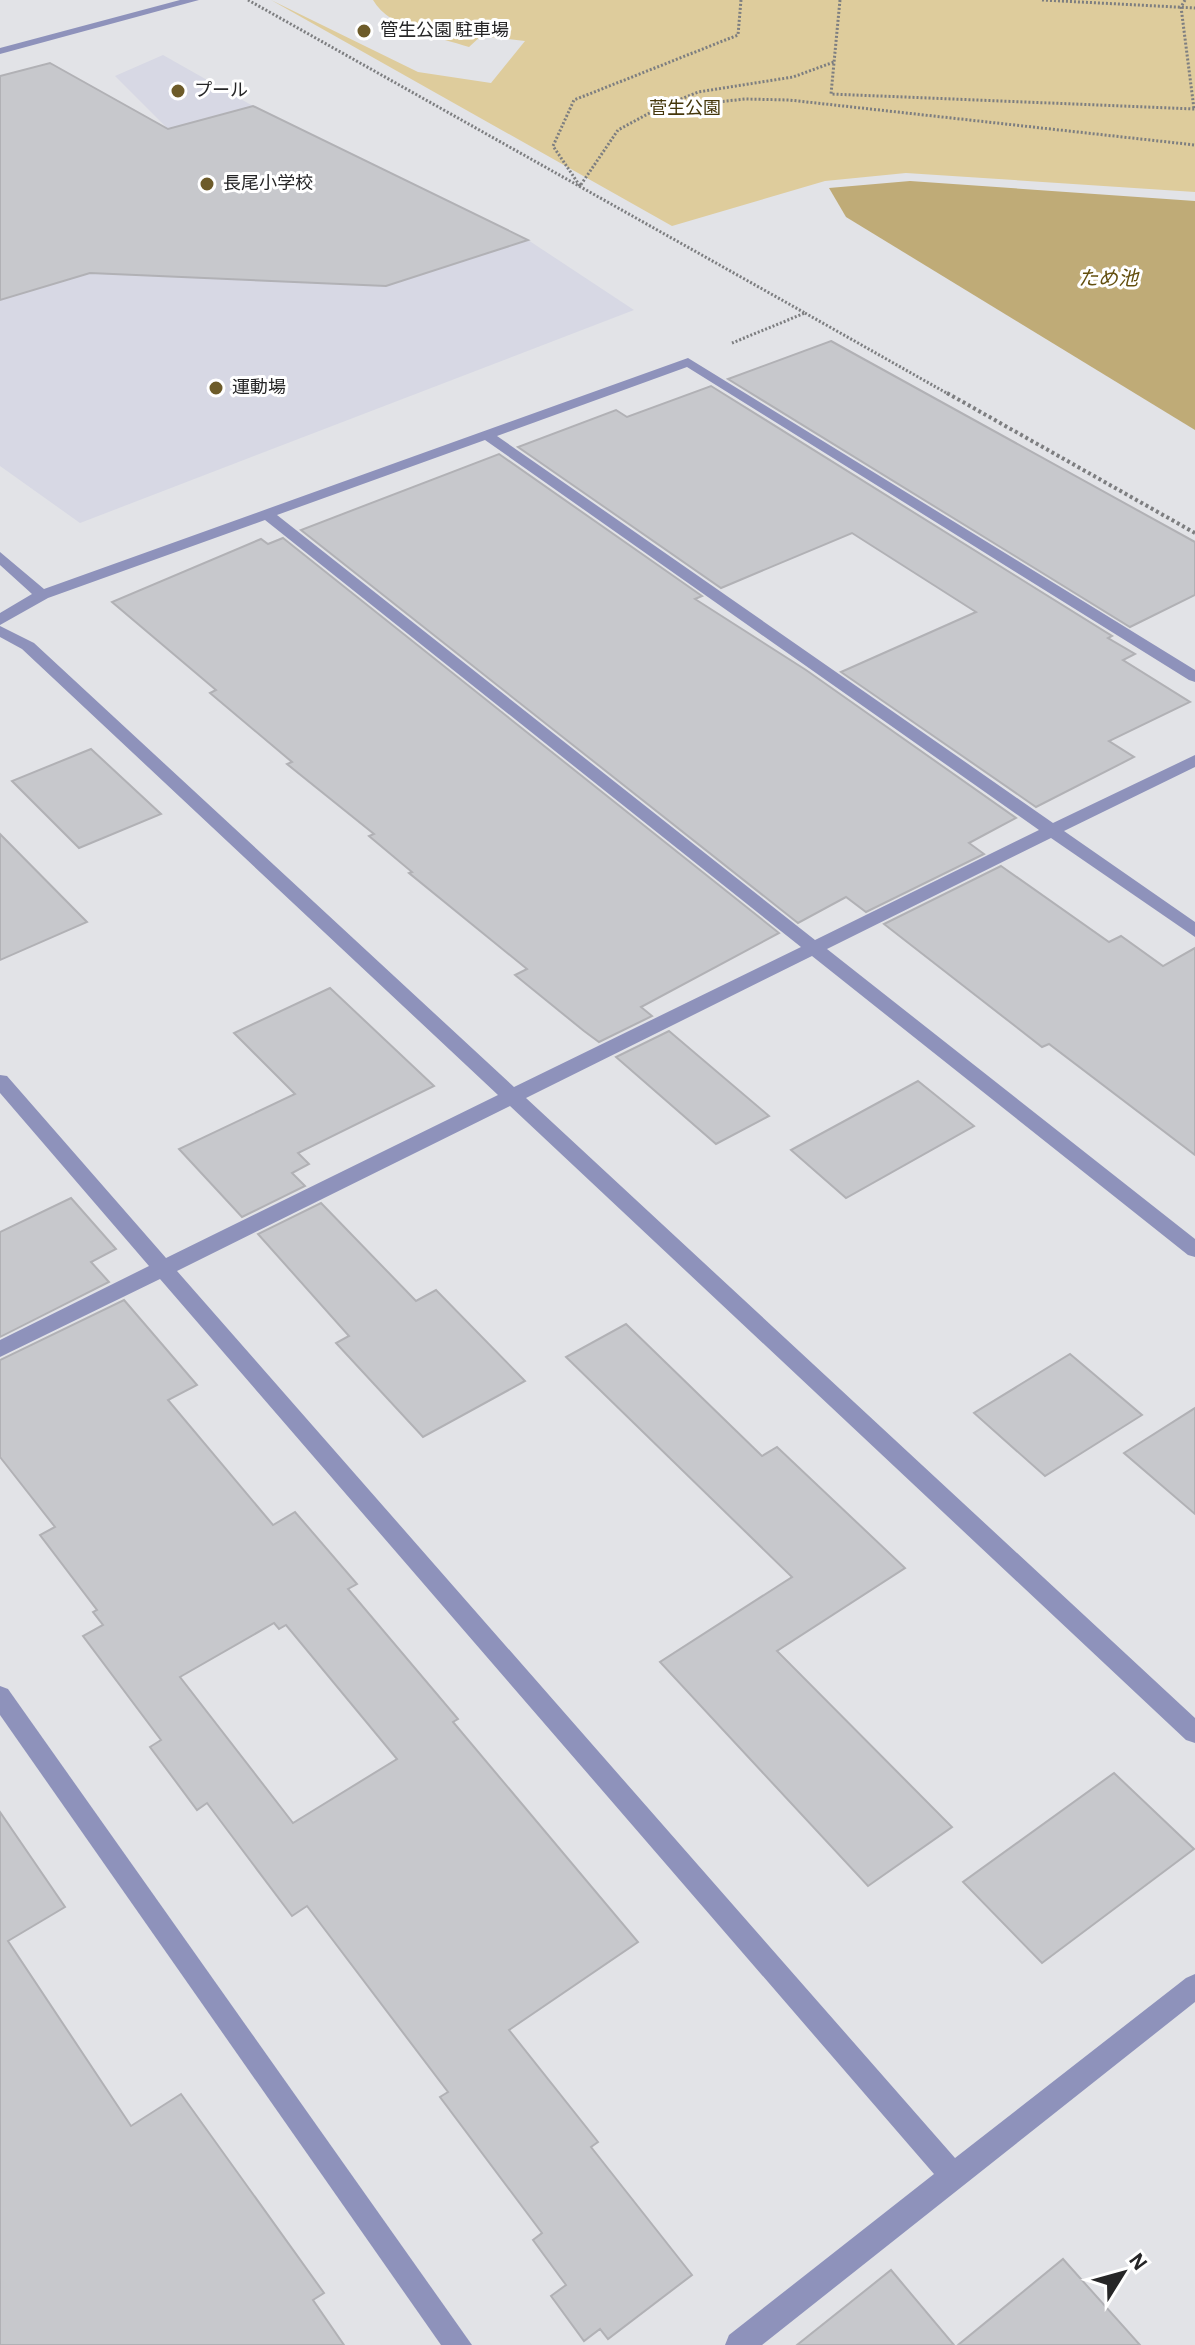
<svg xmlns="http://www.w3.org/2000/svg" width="1195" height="2345" font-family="'Alegreya Sans','Noto Sans JP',sans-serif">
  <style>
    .built { fill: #d7d8e4 }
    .green { fill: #decc9c }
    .water { fill: #bfab77 }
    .building { fill: #c7c8cc; stroke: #b1b1b5; stroke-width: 2; fill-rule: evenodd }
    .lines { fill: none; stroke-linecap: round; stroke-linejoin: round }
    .path-far1 { stroke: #7d7e80; stroke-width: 3; stroke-dasharray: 2 2; stroke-linecap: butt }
    .path { stroke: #7d7e80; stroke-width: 4; stroke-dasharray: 3 3; stroke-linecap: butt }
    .minor { fill: #8e92bb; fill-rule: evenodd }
    .poi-dot { fill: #6d5b29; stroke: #fff; stroke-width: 3 }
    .labels { text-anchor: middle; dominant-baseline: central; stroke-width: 6; stroke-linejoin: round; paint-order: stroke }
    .far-poi-label { font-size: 18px; fill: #262627; stroke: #fff; text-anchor: start }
    .far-park-label { font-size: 18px; fill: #44360a; stroke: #fff }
    .far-water-label { font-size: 20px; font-style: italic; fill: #634f0f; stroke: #fff }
  </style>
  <rect width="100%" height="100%" fill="#e2e3e7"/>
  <g class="built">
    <path d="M163 55 253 106 168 129 115 76Z"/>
    <path d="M528 240 634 310 80 523 0 466V300L90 273 386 286Z"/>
  </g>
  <path class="green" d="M271 0 418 72 491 83 525 41 481 36 469 47C438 37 390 29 373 0H1195V192L906 173 825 181 672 226Z"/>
  <path class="water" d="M910 181 1195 201V430L846 217 829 188Z"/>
  <g class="building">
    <path d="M50 63 168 129 253 106 528 240 386 286 90 273 0 300V76Z"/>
    <path d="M831 341 1195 542V595L1130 627 728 379Z"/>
    <path d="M711 386 1112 636 1108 638 1135 654 1123 660 1190 702 1109 741 1134 757 1036 807 841 672 976 612 852 533 721 588 518 447 616 410 627 417Z"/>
    <path d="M499 454 702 596 695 599 806 670 1016 818 969 843 984 854 866 912 846 897 798 923 301 530Z"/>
    <path d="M283 538 779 933 641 1007 652 1016 599 1042 584 1031 515 975 527 969 409 873 412 872 369 836 374 834 287 764 292 762 210 693 216 690 112 602 261 539 268 544Z"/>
    <path d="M91 749 161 814 79 848 12 781Z"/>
    <path d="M0 834 87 922 0 960Z"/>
    <path d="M1001 866 1109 942 1121 936 1163 966 1195 948V1155L1049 1044 1042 1047 884 924Z"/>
    <path d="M330 988 434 1086 298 1153 309 1164 292 1173 305 1186 242 1217 179 1149 295 1094 234 1033Z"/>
    <path d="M669 1031 769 1116 716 1144 616 1057Z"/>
    <path d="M918 1081 974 1126 846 1198 791 1150Z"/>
    <path d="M71 1198 116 1249 91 1262 109 1282 0 1337V1232Z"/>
    <path d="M321 1203 416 1301 436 1290 525 1381 423 1437 336 1343 349 1336 258 1234Z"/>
    <path d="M124 1300 197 1385 168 1400 273 1525 295 1512 357 1584 348 1589 458 1719 453 1722 638 1942 509 2030 598 2142 591 2147 692 2275 608 2339 600 2329 584 2341 551 2296 566 2285 533 2240 542 2233 440 2097 448 2092 307 1906 292 1916 207 1803 197 1810 150 1747 161 1740 83 1636 103 1625 93 1612 97 1610 40 1535 55 1527 0 1457V1360ZM274 1623 279 1629 286 1625 397 1759 293 1823 180 1677Z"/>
    <path d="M626 1324 762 1456 777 1447 905 1568 777 1651 952 1827 868 1886 660 1662 792 1577 566 1357Z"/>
    <path d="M1070 1354 1142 1415 1045 1476 974 1413Z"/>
    <path d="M1195 1408V1514L1124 1453Z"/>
    <path d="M1114 1773 1194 1849 1042 1963 963 1882Z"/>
    <path d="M0 1812 65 1907 8 1941 131 2126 181 2094 324 2293 313 2300 344 2345H0Z"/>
    <path d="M1063 2259 1140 2345H958Z"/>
    <path d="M891 2270 954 2345H797Z"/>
  </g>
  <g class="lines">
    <g class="path-far1">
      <path d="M248 0 805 313 732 343"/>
      <path d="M741 0 738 35 574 100 553 146 580 186 618 130 657 109 698 92 793 77 834 62"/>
      <path d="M840 0 831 94 1195 109"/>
      <path d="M1042 0 1195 8"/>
      <path d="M1185 0 1181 7 1194 109"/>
      <path d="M663 108 745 99 789 100 1195 145"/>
      <path d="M805 313 950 395"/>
    </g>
    <path class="path" d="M947 393 1195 533"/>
    <g class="minor">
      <path d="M180 0H199L0 54V48Z"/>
      <path d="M688 358 1195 670V682L1189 680 687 367 497 436 1053 823 1195 755V767L1064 831 1195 922V937L1051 838 827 949 1195 1239V1257L1188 1255 812 956 526 1098 1195 1718V1743L1186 1740 510 1106 177 1271 955 2158 1186 1978 1195 1974V2002L762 2345H725L729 2335 934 2174 160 1279 0 1357V1340L149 1266 0 1093V1075L7 1076 166 1258 498 1095 22 649 0 637V626L34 643 514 1087 801 947 265 520 48 598 0 625V613L32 594 0 565V552L44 589ZM485 440 1039 830 815 940 277 515Z"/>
      <path d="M0 1686 8 1689 472 2345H441L0 1715Z"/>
    </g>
  </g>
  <g class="poi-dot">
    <circle cx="364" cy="31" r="8"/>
    <circle cx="178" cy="91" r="8"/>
    <circle cx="207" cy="184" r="8"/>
    <circle cx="216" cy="388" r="8"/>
  </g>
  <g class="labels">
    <g class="far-poi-label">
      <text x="380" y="31">管生公園 駐車場</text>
      <text x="194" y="91">プール</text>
      <text x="223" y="184">長尾小学校</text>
      <text x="232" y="388">運動場</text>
    </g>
    <g class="far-park-label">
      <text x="685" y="109">菅生公園</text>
    </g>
    <g class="far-water-label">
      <text x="1108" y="279">ため池</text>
    </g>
  </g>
  <g transform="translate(1123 2273) rotate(53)" stroke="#ffffff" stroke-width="6" paint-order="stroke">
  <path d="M0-6L14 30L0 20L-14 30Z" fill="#262627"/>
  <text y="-12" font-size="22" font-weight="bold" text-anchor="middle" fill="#262627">N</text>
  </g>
</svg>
